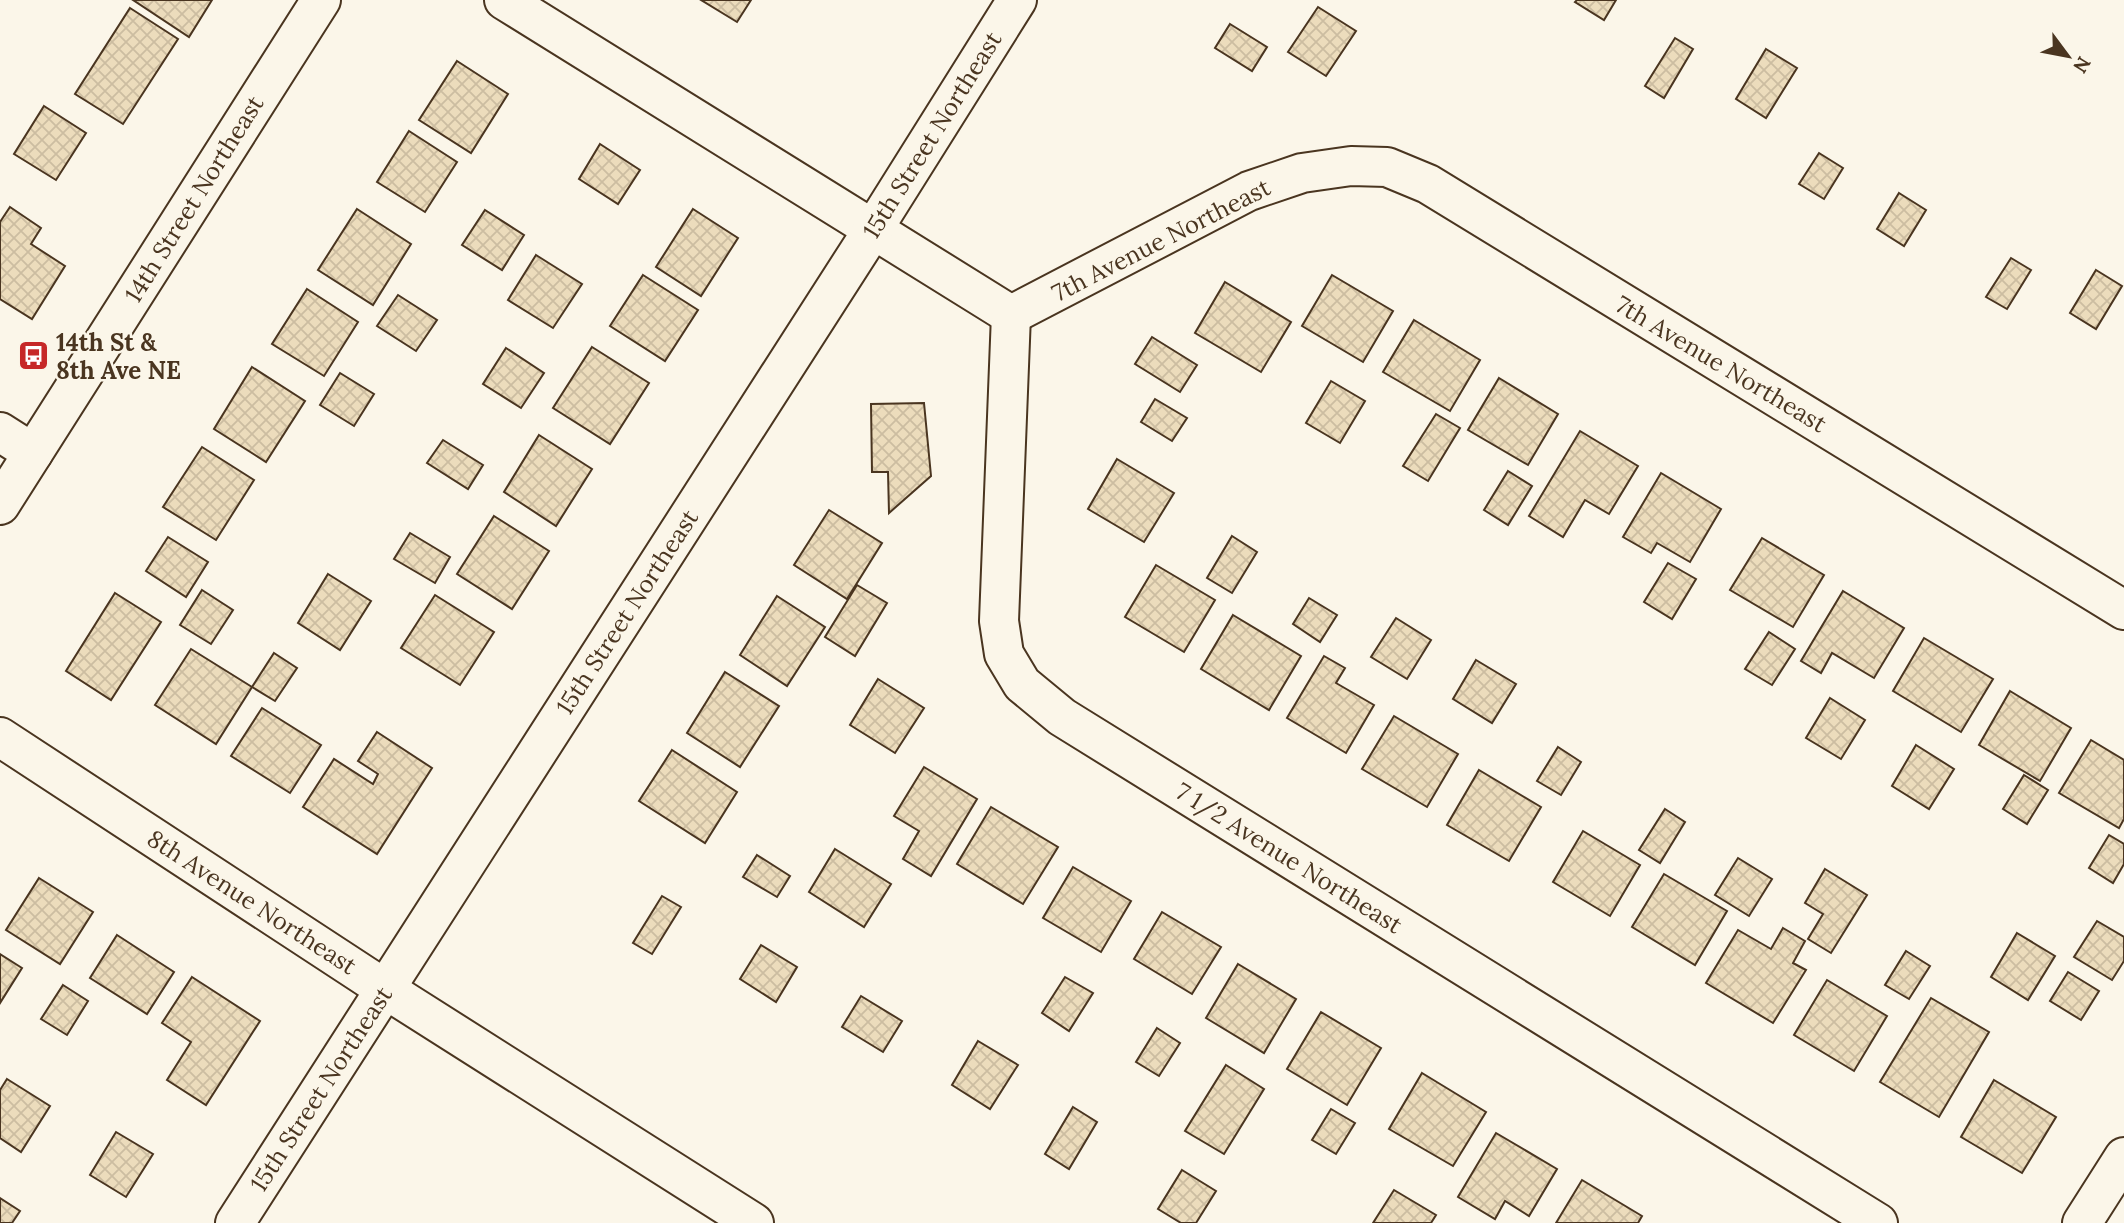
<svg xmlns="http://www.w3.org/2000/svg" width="2124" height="1223" font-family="Lora,serif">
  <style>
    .building { fill: url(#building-cross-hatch); stroke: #4a3520; stroke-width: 2 }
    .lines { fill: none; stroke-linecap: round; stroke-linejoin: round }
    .minor-casing { stroke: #4a3520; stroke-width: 42 }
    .major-casing { stroke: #4a3520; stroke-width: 42 }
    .minor { stroke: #fbf6e9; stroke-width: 38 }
    .major { stroke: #fbf6e9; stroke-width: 38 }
    .labels { text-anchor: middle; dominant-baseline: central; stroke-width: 5; stroke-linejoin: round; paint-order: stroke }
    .street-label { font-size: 24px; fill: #4a3520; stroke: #fbf6e9 }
    .poi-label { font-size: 24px; font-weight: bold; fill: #4a3520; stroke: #fbf6e9; text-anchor: start }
  </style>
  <defs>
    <pattern id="building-cross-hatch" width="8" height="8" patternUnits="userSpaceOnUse" patternTransform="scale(1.75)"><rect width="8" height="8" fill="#ecdcbc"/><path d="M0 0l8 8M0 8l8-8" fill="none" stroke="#ccbda1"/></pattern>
  </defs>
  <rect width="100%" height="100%" fill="#fbf6e9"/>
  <g class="building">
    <path d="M133 0H212L189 37Z"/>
    <path d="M701 0H751L737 22Z"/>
    <path d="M1577 0H1616L1604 20 1575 2Z"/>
    <path d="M1318 7 1356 31 1326 76 1288 52Z"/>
    <path d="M130 8 178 39 123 124 75 94Z"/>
    <path d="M1230 24 1267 47 1252 71 1215 48Z"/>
    <path d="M1675 38 1693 49 1664 98 1645 86Z"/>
    <path d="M1766 49 1797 68 1766 118 1736 99Z"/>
    <path d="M457 61 508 94 471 153 419 120Z"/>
    <path d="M44 106 86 133 56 180 14 154Z"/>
    <path d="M409 131 457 162 425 212 377 182Z"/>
    <path d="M600 144 640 170 618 204 579 179Z"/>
    <path d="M1819 153 1843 168 1824 199 1799 184Z"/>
    <path d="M1899 193 1926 210 1904 246 1877 229Z"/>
    <path d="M10 207 41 228 31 244 65 266 32 319 0 299V222Z"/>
    <path d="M357 209 411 244 373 305 318 270Z"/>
    <path d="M693 209 738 238 701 296 656 267Z"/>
    <path d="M485 210 524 235 502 270 462 245Z"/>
    <path d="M536 255 582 284 553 328 508 300Z"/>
    <path d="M2011 258 2031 270 2007 309 1986 297Z"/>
    <path d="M2096 270 2122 286 2096 329 2070 313Z"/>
    <path d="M643 275 698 310 665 361 610 326Z"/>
    <path d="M1332 275 1393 311 1363 362 1302 326Z"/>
    <path d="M1225 282 1291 322 1261 372 1195 333Z"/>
    <path d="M307 289 358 322 324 376 272 344Z"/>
    <path d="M398 295 437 320 416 351 377 326Z"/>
    <path d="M1414 320 1480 360 1450 411 1383 372Z"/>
    <path d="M1152 337 1197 365 1180 392 1135 364Z"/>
    <path d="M592 347 649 383 610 444 553 408Z"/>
    <path d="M506 348 544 373 521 408 483 384Z"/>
    <path d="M252 367 305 401 266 462 214 429Z"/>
    <path d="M340 373 374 394 354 426 320 405Z"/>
    <path d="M1499 378 1558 414 1528 465 1468 430Z"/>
    <path d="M1331 381 1365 401 1340 443 1306 423Z"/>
    <path d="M1155 399 1187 418 1172 441 1141 422Z"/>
    <path d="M924 403 931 476 889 513 888 472H872L871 404Z"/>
    <path d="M1436 414 1460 428 1428 481 1403 466Z"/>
    <path d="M1580 431 1638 466 1609 514 1585 500 1563 537 1529 516Z"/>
    <path d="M539 435 592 469 556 526 504 492Z"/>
    <path d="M443 440 483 465 468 489 427 463Z"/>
    <path d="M202 447 254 480 216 540 163 507Z"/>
    <path d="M1117 459 1174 493 1144 542 1088 509Z"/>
    <path d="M1508 471 1532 486 1508 525 1484 510Z"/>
    <path d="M1661 473 1721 509 1690 562 1657 543 1651 553 1623 537Z"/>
    <path d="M829 510 882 543 847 599 794 565Z"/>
    <path d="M494 516 549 551 512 609 457 574Z"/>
    <path d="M410 533 450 557 435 583 394 559Z"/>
    <path d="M1232 536 1257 552 1232 593 1207 578Z"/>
    <path d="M168 537 208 562 186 597 146 571Z"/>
    <path d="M1762 538 1824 575 1793 627 1730 590Z"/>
    <path d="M1668 563 1696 579 1672 619 1644 602Z"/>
    <path d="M1156 565 1215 600 1184 652 1125 617Z"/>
    <path d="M328 574 371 601 340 650 298 623Z"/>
    <path d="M857 585 887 603 855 656 825 637Z"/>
    <path d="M202 590 233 610 211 644 180 625Z"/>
    <path d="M1843 591 1904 628 1874 678 1832 653 1821 673 1801 661Z"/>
    <path d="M115 593 161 622 111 700 66 671Z"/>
    <path d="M435 595 494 632 460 685 401 648Z"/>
    <path d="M777 596 825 627 787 686 740 655Z"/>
    <path d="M1309 598 1337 615 1320 642 1293 624Z"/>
    <path d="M1233 615 1301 656 1269 710 1201 669Z"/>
    <path d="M1396 618 1431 640 1407 679 1371 657Z"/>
    <path d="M1769 632 1795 649 1772 685 1745 669Z"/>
    <path d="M1924 638 1993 679 1961 732 1893 691Z"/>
    <path d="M191 649 252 687 216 744 155 705Z"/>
    <path d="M274 653 297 668 275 701 252 687Z"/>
    <path d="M1324 656 1345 668 1336 683 1374 705 1346 753 1287 718Z"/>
    <path d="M1476 660 1516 684 1492 723 1453 699Z"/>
    <path d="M725 672 779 706 740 767 687 733Z"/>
    <path d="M878 679 924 708 895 753 850 725Z"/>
    <path d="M2010 691 2071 728 2040 781 1979 745Z"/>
    <path d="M1830 698 1865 720 1841 759 1806 738Z"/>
    <path d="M262 708 321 745 290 793 231 756Z"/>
    <path d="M1394 716 1458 754 1427 807 1362 769Z"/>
    <path d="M377 732 432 768 377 854 303 807 334 759 373 784 378 774 358 761Z"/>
    <path d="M2091 740 2124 760V819L2119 828 2059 793Z"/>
    <path d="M1916 745 1954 769 1929 809 1892 786Z"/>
    <path d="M1558 747 1581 762 1561 795 1537 781Z"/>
    <path d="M672 750 737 792 705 843 639 801Z"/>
    <path d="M924 767 977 799 931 876 903 859 919 831 894 816Z"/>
    <path d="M1479 770 1541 807 1509 861 1447 825Z"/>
    <path d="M2024 775 2048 790 2027 824 2003 809Z"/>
    <path d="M991 807 1058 847 1023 904 957 864Z"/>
    <path d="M1665 809 1685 822 1660 863 1639 850Z"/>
    <path d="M1583 831 1640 865 1610 916 1553 882Z"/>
    <path d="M2109 835 2124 844V864L2113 883 2089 868Z"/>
    <path d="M835 849 891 884 864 927 809 892Z"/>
    <path d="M757 855 790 876 777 897 743 877Z"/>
    <path d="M1738 858 1772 879 1749 916 1715 895Z"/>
    <path d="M1073 867 1131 901 1101 952 1043 918Z"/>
    <path d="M1825 869 1867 895 1831 953 1808 939 1823 914 1805 903Z"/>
    <path d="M1664 874 1727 911 1695 965 1632 927Z"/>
    <path d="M39 878 93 912 60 964 6 930Z"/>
    <path d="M662 896 681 907 652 954 633 943Z"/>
    <path d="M1162 912 1221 947 1192 994 1134 959Z"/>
    <path d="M2097 921 2124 937V961L2112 980 2074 957Z"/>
    <path d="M1783 928 1805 941 1793 963 1806 970 1773 1023 1706 983 1738 930 1771 949Z"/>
    <path d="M2017 933 2055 956 2028 1000 1991 977Z"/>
    <path d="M117 935 174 972 147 1014 90 978Z"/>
    <path d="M761 945 797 967 776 1002 740 979Z"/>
    <path d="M1906 951 1930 966 1909 999 1885 985Z"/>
    <path d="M0 954 22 968 0 1003Z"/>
    <path d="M1238 964 1296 999 1264 1053 1206 1018Z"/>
    <path d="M2068 972 2099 991 2081 1020 2050 1001Z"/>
    <path d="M192 977 260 1021 206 1105 167 1080 191 1042 162 1023Z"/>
    <path d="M1065 977 1093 993 1069 1031 1042 1013Z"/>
    <path d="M1827 980 1887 1016 1854 1071 1794 1035Z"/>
    <path d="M63 985 88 1001 67 1035 41 1019Z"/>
    <path d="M861 996 902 1021 883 1052 842 1027Z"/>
    <path d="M1931 998 1989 1032 1939 1117 1880 1082Z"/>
    <path d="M1321 1012 1381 1048 1347 1105 1287 1069Z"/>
    <path d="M1157 1028 1180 1043 1159 1076 1136 1062Z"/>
    <path d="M978 1041 1018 1065 990 1109 952 1085Z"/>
    <path d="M1226 1065 1264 1089 1224 1154 1185 1131Z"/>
    <path d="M1422 1073 1486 1112 1453 1166 1389 1129Z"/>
    <path d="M7 1079 50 1106 21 1152 0 1138V1090Z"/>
    <path d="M1994 1080 2056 1117 2022 1173 1961 1137Z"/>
    <path d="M1073 1107 1097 1122 1069 1169 1045 1154Z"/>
    <path d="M1331 1109 1355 1123 1336 1154 1312 1140Z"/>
    <path d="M116 1132 153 1154 126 1197 90 1175Z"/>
    <path d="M1496 1133 1557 1169 1529 1216 1505 1201 1495 1219 1458 1197Z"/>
    <path d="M1182 1170 1216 1191 1196 1223H1181L1158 1209Z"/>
    <path d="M1582 1180 1642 1216 1638 1223H1556Z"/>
    <path d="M1394 1190 1436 1215 1431 1223H1373Z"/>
    <path d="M0 1198 20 1211 12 1223H0Z"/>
  </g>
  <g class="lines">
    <defs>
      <g id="minor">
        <path d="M504 0 1011 315"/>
        <path d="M1011 315 999 621 1004 654 1022 684 1062 717 1878 1223"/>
        <path d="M1011 315 1249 191 1302 173 1351 166 1387 167 1428 184 2124 610"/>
        <path d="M0 432 33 453"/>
        <path d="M0 737 385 989 754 1223"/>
        <path d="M235 1223 872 231 1017 0"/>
        <path d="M2082 1223 2124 1157"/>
      </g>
      <path id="major" d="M0 505 321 0"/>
    </defs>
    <use href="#minor" class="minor-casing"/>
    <use href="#major" class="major-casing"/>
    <use href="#minor" class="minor"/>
    <use href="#major" class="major"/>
  </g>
  <defs>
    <symbol id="bus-square" viewBox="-11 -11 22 22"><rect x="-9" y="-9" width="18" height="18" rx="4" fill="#c62828" stroke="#fbf6e9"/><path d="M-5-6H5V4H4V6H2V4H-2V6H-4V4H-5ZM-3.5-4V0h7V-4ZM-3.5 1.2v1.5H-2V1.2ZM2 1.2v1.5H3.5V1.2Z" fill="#fff"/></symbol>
  </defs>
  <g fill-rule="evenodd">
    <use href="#bus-square" x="16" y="338" width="35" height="35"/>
  </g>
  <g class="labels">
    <g class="street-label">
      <text transform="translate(932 135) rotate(-58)">15th Street Northeast</text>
      <text transform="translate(194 199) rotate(-58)">14th Street Northeast</text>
      <text transform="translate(1161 240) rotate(-27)">7th Avenue Northeast</text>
      <text transform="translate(1721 364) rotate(31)">7th Avenue Northeast</text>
      <text transform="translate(627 612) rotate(-57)">15th Street Northeast</text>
      <text transform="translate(1289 858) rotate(32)">7 1/2 Avenue Northeast</text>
      <text transform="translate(252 902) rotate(33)">8th Avenue Northeast</text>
      <text transform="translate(321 1089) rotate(-57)">15th Street Northeast</text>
    </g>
    <g class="poi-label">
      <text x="56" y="342">14th St &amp;<tspan x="56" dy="28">8th Ave NE</tspan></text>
    </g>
  </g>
  <g transform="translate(2068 56) rotate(122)" stroke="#fbf6e9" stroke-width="5" paint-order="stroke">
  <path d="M0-5L12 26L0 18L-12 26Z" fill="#4a3520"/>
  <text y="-10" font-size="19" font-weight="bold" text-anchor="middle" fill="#4a3520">N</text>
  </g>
</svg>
